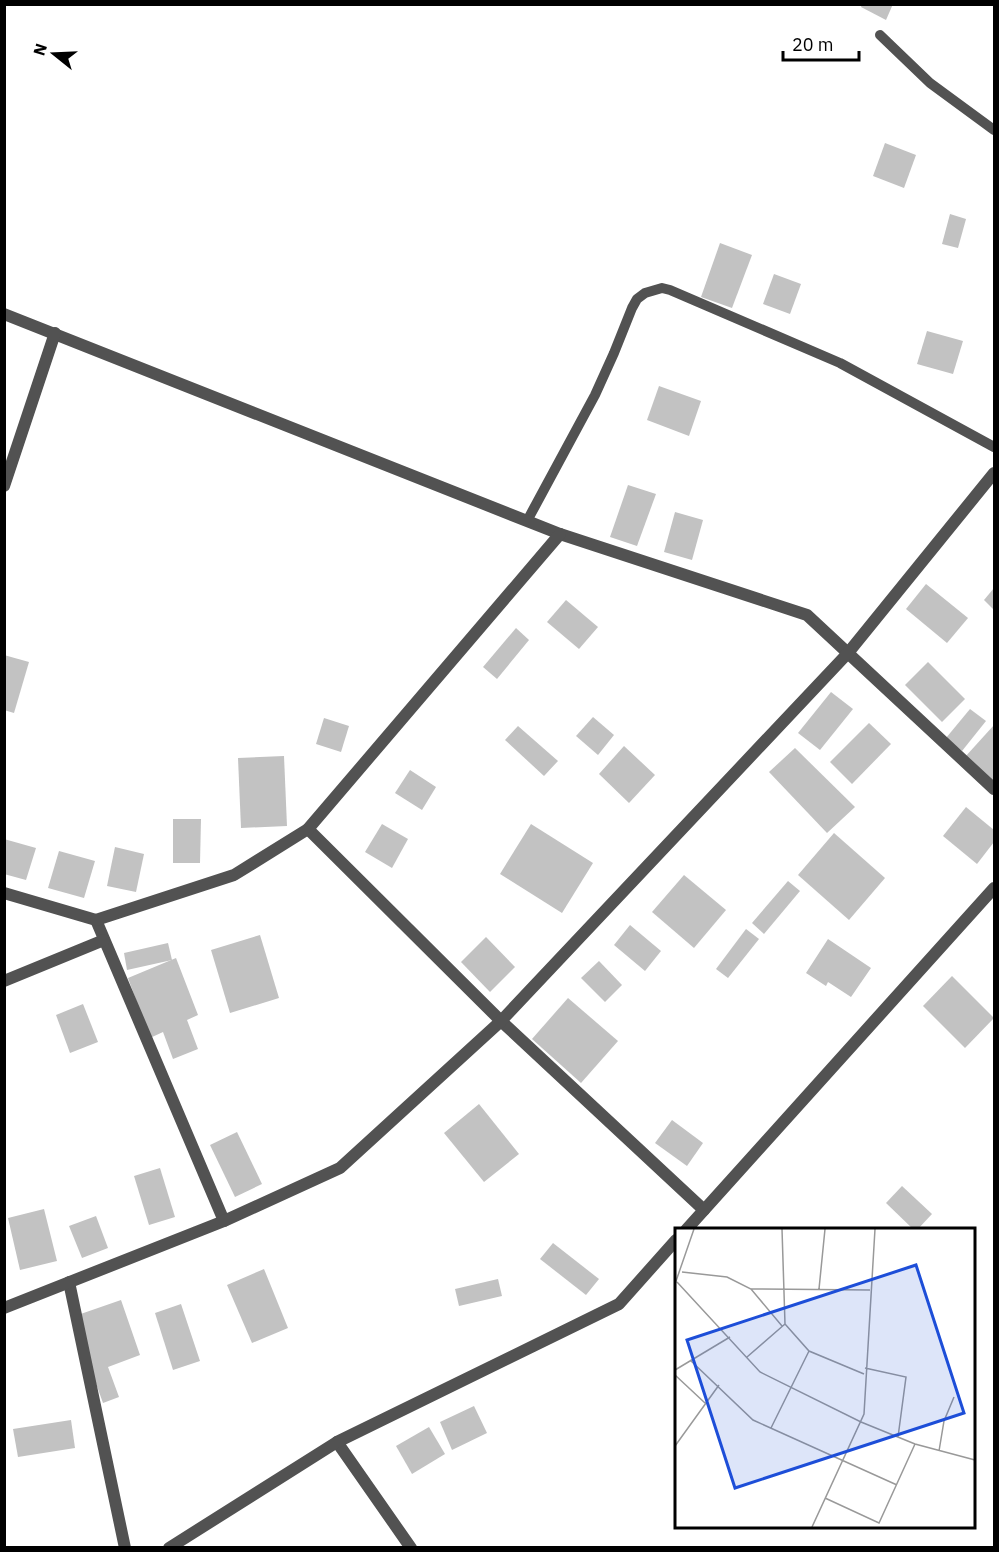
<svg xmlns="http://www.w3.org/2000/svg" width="999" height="1552" font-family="'IBM Plex Sans',sans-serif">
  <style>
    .building { fill: #c2c2c2 }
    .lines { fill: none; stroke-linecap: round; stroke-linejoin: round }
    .lane { stroke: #525252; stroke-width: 10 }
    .street { stroke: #525252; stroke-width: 12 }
    .inset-road { fill: none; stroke: #999; stroke-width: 1.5 }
    .view { fill: #1d4ed8; fill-opacity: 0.15; stroke: #1d4ed8; stroke-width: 3 }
    .inset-edge { fill: none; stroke: #000; stroke-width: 3 }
  </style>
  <rect width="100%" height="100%" fill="#fff"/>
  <g class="building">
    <path d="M862 4H893L886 20 861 7Z"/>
    <path d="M885 143 916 155 904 188 873 176Z"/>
    <path d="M950 214 966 219 958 248 942 244Z"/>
    <path d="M720 243 752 255 732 308 701 297Z"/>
    <path d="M774 274 801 284 790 314 763 304Z"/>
    <path d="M927 331 963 341 953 374 917 364Z"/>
    <path d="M659 386 701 401 689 436 647 420Z"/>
    <path d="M628 485 656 494 637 546 610 537Z"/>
    <path d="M675 512 703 520 692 560 664 552Z"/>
    <path d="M926 584 968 618 947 643 906 609Z"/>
    <path d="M994 588V610L984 600Z"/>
    <path d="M566 600 598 627 579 649 547 622Z"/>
    <path d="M516 628 529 640 497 679 483 667Z"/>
    <path d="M4 655 29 662 14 713 4 710Z"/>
    <path d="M928 662 965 699 942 722 905 685Z"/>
    <path d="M831 692 853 709 820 750 798 733Z"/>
    <path d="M970 709 986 721 962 751 946 738Z"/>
    <path d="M593 717 614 735 598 755 576 736Z"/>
    <path d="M324 718 349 726 341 752 316 744Z"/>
    <path d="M869 723 891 744 852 784 830 762Z"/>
    <path d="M994 725V784L965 757Z"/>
    <path d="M518 726 558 761 544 776 505 740Z"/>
    <path d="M624 746 655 775 629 803 599 774Z"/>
    <path d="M795 748 855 807 827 833 769 772Z"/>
    <path d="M284 756 287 826 241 828 238 758Z"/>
    <path d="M410 770 436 787 422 810 395 793Z"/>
    <path d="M966 807 994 830V842L977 864 943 836Z"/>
    <path d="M173 819H201L200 863H173Z"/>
    <path d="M382 824 408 839 392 868 365 852Z"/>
    <path d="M531 824 593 863 562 913 500 874Z"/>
    <path d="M834 833 885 878 849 920 798 875Z"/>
    <path d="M4 839 36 848 26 880 4 874Z"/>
    <path d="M115 847 144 854 136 892 107 886Z"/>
    <path d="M59 851 95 861 84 898 48 888Z"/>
    <path d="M684 875 726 910 694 948 652 912Z"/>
    <path d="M788 881 800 891 764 934 752 923Z"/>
    <path d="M630 925 661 951 645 971 614 945Z"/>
    <path d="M746 929 759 939 728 978 716 969Z"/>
    <path d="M260 935 279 998 230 1013 211 950Z"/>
    <path d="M486 937 515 967 490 992 461 962Z"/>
    <path d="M828 939 871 968 851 997 828 982 826 986 806 973Z"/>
    <path d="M168 943 172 960 127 970 124 953Z"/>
    <path d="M176 958 198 1015 187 1020 198 1049 173 1059 163 1032 150 1038 128 978Z"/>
    <path d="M599 961 622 985 605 1002 581 978Z"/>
    <path d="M952 976 994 1018 965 1048 923 1006Z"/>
    <path d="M568 998 618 1041 581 1083 532 1039Z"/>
    <path d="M83 1004 98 1042 70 1053 56 1015Z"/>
    <path d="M479 1104 519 1154 484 1182 444 1133Z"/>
    <path d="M672 1120 703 1143 687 1166 655 1143Z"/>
    <path d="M237 1132 262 1184 235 1197 210 1145Z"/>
    <path d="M160 1168 175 1217 149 1225 134 1176Z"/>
    <path d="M902 1186 932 1214 917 1230H914L886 1203Z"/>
    <path d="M44 1209 57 1261 20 1270 8 1218Z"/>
    <path d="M96 1216 108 1248 82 1258 69 1226Z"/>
    <path d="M553 1243 599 1279 586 1295 540 1259Z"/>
    <path d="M264 1269 288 1328 252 1343 227 1285Z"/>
    <path d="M498 1279 502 1296 459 1306 455 1289Z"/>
    <path d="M121 1300 140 1355 108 1367 119 1397 103 1403 72 1317Z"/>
    <path d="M181 1304 200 1361 173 1370 155 1313Z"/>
    <path d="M474 1406 487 1433 452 1450 440 1422Z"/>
    <path d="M71 1420 75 1448 18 1457 13 1429Z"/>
    <path d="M429 1427 445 1454 412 1474 396 1446Z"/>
  </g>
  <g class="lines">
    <g class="lane">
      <path d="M880 35 930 83 994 130"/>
      <path d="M527 521 595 395 614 353 632 308 637 299 645 293 662 288 670 290 840 363 994 447"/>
    </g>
    <g class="street">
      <path d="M4 314 560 534 807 615 994 789"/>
      <path d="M4 486 55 333"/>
      <path d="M308 829 501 1021 704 1210"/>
      <path d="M4 893 96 920 224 1221"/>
      <path d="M96 920 234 875 308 829 560 534"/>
      <path d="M4 981 104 940"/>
      <path d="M686 1230 994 888"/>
      <path d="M69 1282 125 1548"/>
      <path d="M4 1308 224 1221 340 1168 501 1021 848 653 994 473"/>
      <path d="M337 1442 411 1548"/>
      <path d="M169 1548 337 1442 619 1304 676 1240"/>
    </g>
  </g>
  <g transform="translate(675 1228)">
    <rect width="300" height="300" fill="#fff"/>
    <path class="inset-road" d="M7 44 52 49 76 61 107 98M2 54 85 144 186 194 240 216 300 232M0 56 19 1M76 61 195 62M144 61 150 1M110 96 134 123 189 146M72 129 110 96 107 1M15 132 78 192 222 257M190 140 231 149 223 209M0 142 55 109M0 147 30 175M96 200 134 123M0 218 44 157M264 223 269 193 279 169M150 270 204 295 240 216M137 299 189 186 200 1"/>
    <path class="view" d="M241 37 289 185 60 260 12 112Z"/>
    <rect width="300" height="300" class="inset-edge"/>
  </g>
  <rect width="999" height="1552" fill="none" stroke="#000000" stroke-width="12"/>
  <g transform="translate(54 54) rotate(288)" stroke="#ffffff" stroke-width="4.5" paint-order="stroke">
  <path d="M0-4.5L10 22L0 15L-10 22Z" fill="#000000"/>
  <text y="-9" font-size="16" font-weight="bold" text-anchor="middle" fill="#000000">N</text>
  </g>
  <path d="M783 51v9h76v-9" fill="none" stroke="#000000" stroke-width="3"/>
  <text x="792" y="51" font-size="18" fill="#000000" stroke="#ffffff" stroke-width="4.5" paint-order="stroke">20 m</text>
</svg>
